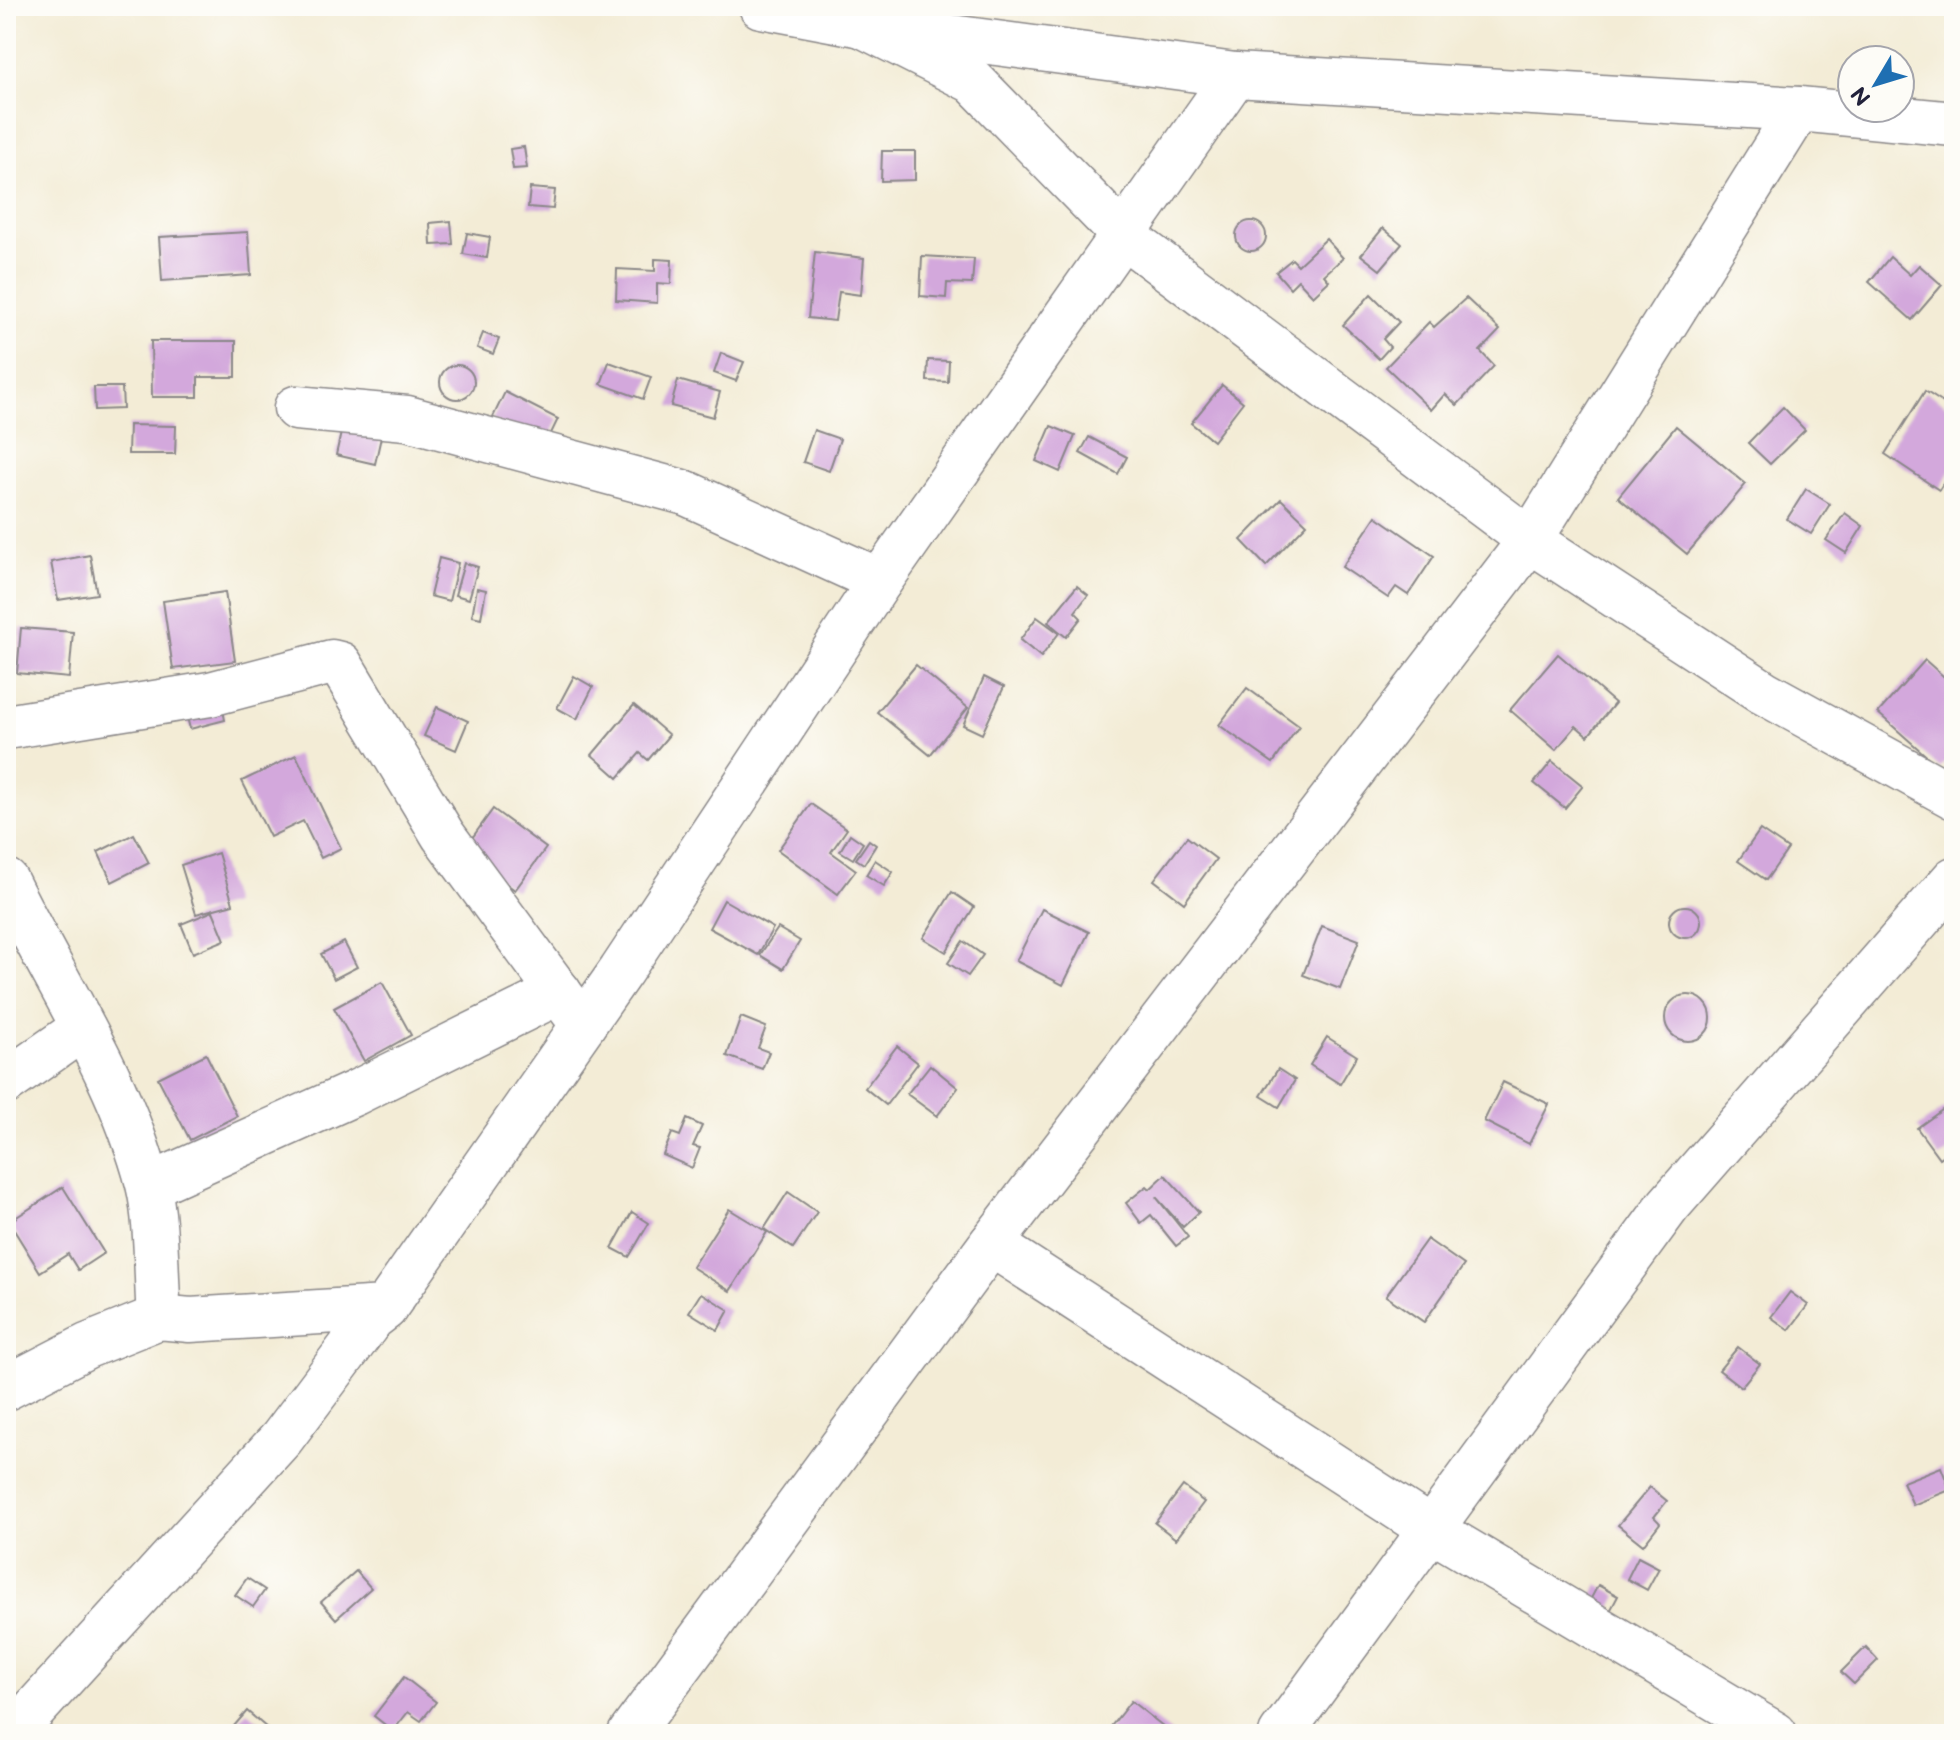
<svg xmlns="http://www.w3.org/2000/svg" width="1960" height="1740" font-family="'Balsamiq Sans',sans-serif">
  <style>
    .building { fill: #d3a8dc }
    .lines { fill: none; stroke-linecap: round; stroke-linejoin: round }
    .minor-casing { stroke: #8a8788; stroke-width: 47 }
    .minor { stroke: #fff; stroke-width: 44 }
  </style>
  <rect width="100%" height="100%" fill="#fdfcf7"/>
  <filter id="ink" filterUnits="userSpaceOnUse"><feTurbulence type="fractalNoise" baseFrequency=".0125" numOctaves="2"/><feDisplacementMap in="SourceGraphic" scale="16" xChannelSelector="R" yChannelSelector="G"/><feConvolveMatrix kernelMatrix="1 2 1 2 8 2 1 2 1" color-interpolation-filters="sRGB"/></filter>
  <filter id="wash" filterUnits="userSpaceOnUse"><feTurbulence type="fractalNoise" baseFrequency=".006" numOctaves="4" result="noise"/><feDisplacementMap in="SourceGraphic" scale="32" xChannelSelector="R" yChannelSelector="G"/><feGaussianBlur stdDeviation="1.8" result="paint"/><feColorMatrix in="noise" values="0 0 0 0 0 0 0 0 0 0 0 0 0 0 0 0 0 1.4 0 .05"/><feComposite in="paint" operator="in"/></filter>
  <g filter="url(#wash)">
    <rect width="100%" height="100%" fill="#f3ecd6"/>
    <g id="blocks">
      <g class="building">
        <path d="M524 147 527 168 513 169 510 149Z"/>
        <path d="M882 151H915V180L881 181Z"/>
        <path d="M530 188 555 190 553 209 528 207Z"/>
        <circle cx="1251" cy="236" r="15"/>
        <path d="M451 221 453 244 431 245 430 223Z"/>
        <path d="M1383 228 1402 244 1380 270 1361 255Z"/>
        <path d="M248 232 251 275 162 281 159 237Z"/>
        <path d="M467 233 490 237 487 258 463 254Z"/>
        <path d="M1326 239 1343 258 1324 275 1329 281 1313 296 1298 280 1290 288 1276 272 1292 259 1298 265Z"/>
        <path d="M815 252 864 258 861 295 839 292 835 321 808 318Z"/>
        <path d="M922 256 974 259 972 284 947 283 946 298 920 296Z"/>
        <path d="M1890 257 1910 275 1919 265 1942 285 1912 320 1869 282Z"/>
        <path d="M655 259 672 260 671 284 657 283V303L616 300 617 269 655 271Z"/>
        <path d="M1371 294 1399 322 1383 339 1390 347 1379 359 1343 325Z"/>
        <path d="M1466 298 1500 330 1480 351 1494 366 1457 405 1445 394 1431 410 1386 367 1429 322 1434 327Z"/>
        <path d="M483 333 499 339 493 354 477 348Z"/>
        <path d="M151 341H236V377H198V397H152Z"/>
        <path d="M721 353 744 362 736 381 714 373Z"/>
        <path d="M928 360 949 361 948 382 927 381Z"/>
        <path d="M609 362 651 377 643 399 601 384Z"/>
        <circle cx="457" cy="382" r="17"/>
        <path d="M678 380 720 392 713 417 671 406Z"/>
        <path d="M1222 385 1243 402 1213 441 1191 423Z"/>
        <path d="M94 387H122L123 409 95 410Z"/>
        <path d="M1925 391 1954 410V466L1939 490 1885 454Z"/>
        <path d="M505 392 558 419 545 446 492 419Z"/>
        <path d="M1783 407 1805 430 1770 464 1748 443Z"/>
        <path d="M129 425 176 426 175 454H128Z"/>
        <path d="M1051 426 1075 436 1060 472 1036 461Z"/>
        <path d="M1676 426 1746 484 1687 554 1618 497Z"/>
        <path d="M342 428 381 437 375 464 336 455Z"/>
        <path d="M814 430 840 439 829 471 803 462Z"/>
        <path d="M1089 437 1127 457 1118 474 1080 453Z"/>
        <path d="M1806 489 1830 504 1811 534 1787 519Z"/>
        <path d="M1281 499 1307 524 1266 566 1241 540Z"/>
        <path d="M1845 513 1863 526 1846 553 1826 540Z"/>
        <path d="M1376 516 1434 556 1408 595 1396 587 1388 598 1342 567Z"/>
        <path d="M90 555 97 594 58 600 51 562Z"/>
        <path d="M439 558 458 563 449 601 430 596Z"/>
        <path d="M464 563 478 567 469 599 455 595Z"/>
        <path d="M1077 586 1088 595 1075 612 1081 618 1066 637 1048 622Z"/>
        <path d="M477 588 486 590 481 618 472 616Z"/>
        <path d="M225 592 235 661 173 669 163 601Z"/>
        <path d="M1037 617 1059 633 1041 657 1020 640Z"/>
        <path d="M21 628 73 632 69 678 17 673Z"/>
        <path d="M1558 654 1615 703 1588 736 1576 726 1556 750 1510 710Z"/>
        <path d="M1925 660 1952 684 1954 682V752L1940 768 1878 713Z"/>
        <path d="M916 665 968 708 930 755 877 712Z"/>
        <path d="M574 676 593 687 577 719 557 708Z"/>
        <path d="M984 677 1004 687 982 734 963 725Z"/>
        <path d="M1247 688 1299 726 1273 763 1219 725Z"/>
        <path d="M221 700 225 720 190 729 185 709Z"/>
        <path d="M634 705 669 735 648 760 640 753 618 778 592 755Z"/>
        <path d="M437 707 468 721 456 750 424 736Z"/>
        <path d="M296 755 341 848 321 858 303 821 270 837 242 781Z"/>
        <path d="M1552 761 1583 786 1565 808 1534 783Z"/>
        <path d="M811 804 847 829 831 852 856 870 838 894 778 850Z"/>
        <path d="M493 809 546 848 515 890 462 852Z"/>
        <path d="M1760 830 1788 849 1766 880 1738 861Z"/>
        <path d="M134 834 149 863 112 882 98 852Z"/>
        <path d="M850 834 863 843 853 859 840 851Z"/>
        <path d="M1187 837 1216 859 1184 903 1154 880Z"/>
        <path d="M869 840 876 845 864 864 856 859Z"/>
        <path d="M218 853 233 904 196 914 181 865Z"/>
        <path d="M875 860 893 872 884 886 866 875Z"/>
        <path d="M952 892 974 907 946 952 923 938Z"/>
        <path d="M724 900 773 928 758 955 709 928Z"/>
        <circle cx="1685" cy="922" r="16"/>
        <path d="M1042 909 1089 932 1063 985 1016 961Z"/>
        <path d="M213 911 225 940 193 953 181 924Z"/>
        <path d="M1322 926 1359 940 1340 989 1303 975Z"/>
        <path d="M778 928 800 941 783 969 760 955Z"/>
        <path d="M963 941 983 955 968 976 948 963Z"/>
        <path d="M344 942 357 967 334 979 321 954Z"/>
        <path d="M382 982 411 1035 364 1061 334 1008Z"/>
        <circle cx="1688" cy="1018" r="23"/>
        <path d="M741 1017 766 1027 758 1048 769 1052 762 1069 727 1056Z"/>
        <path d="M1327 1037 1357 1056 1340 1084 1310 1065Z"/>
        <path d="M897 1046 918 1063 886 1105 865 1088Z"/>
        <path d="M206 1054 237 1116 190 1140 158 1078Z"/>
        <path d="M930 1065 958 1088 937 1116 907 1094Z"/>
        <path d="M1278 1069 1295 1080 1279 1107 1261 1096Z"/>
        <path d="M1503 1082 1549 1104 1529 1144 1484 1121Z"/>
        <path d="M1945 1108 1954 1121V1147L1939 1158 1917 1128Z"/>
        <path d="M687 1119 702 1126 693 1146 700 1148 692 1168 663 1155 672 1133 680 1136Z"/>
        <path d="M1165 1175 1199 1212 1183 1227 1156 1197 1188 1237 1176 1246 1151 1215 1141 1223 1126 1203 1147 1186 1150 1189Z"/>
        <path d="M63 1187 104 1253 78 1270 68 1254 40 1272 9 1222Z"/>
        <path d="M788 1192 817 1212 793 1248 764 1229Z"/>
        <path d="M729 1209 767 1232 730 1291 692 1267Z"/>
        <path d="M632 1212 649 1223 629 1257 612 1248Z"/>
        <path d="M1427 1239 1464 1265 1424 1322 1386 1296Z"/>
        <path d="M1790 1292 1808 1305 1789 1330 1771 1317Z"/>
        <path d="M701 1293 729 1310 718 1330 689 1312Z"/>
        <path d="M1738 1347 1760 1364 1741 1387 1719 1370Z"/>
        <path d="M1941 1467 1950 1490 1913 1505 1903 1482Z"/>
        <path d="M1183 1486 1204 1502 1176 1539 1155 1523Z"/>
        <path d="M1650 1487 1667 1501 1654 1517 1660 1523 1643 1545 1618 1525Z"/>
        <path d="M1638 1557 1659 1568 1647 1590 1627 1579Z"/>
        <path d="M356 1571 371 1588 336 1619 321 1602Z"/>
        <path d="M247 1578 265 1590 253 1607 235 1595Z"/>
        <path d="M1598 1585 1618 1596 1607 1617 1587 1606Z"/>
        <path d="M1866 1647 1878 1660 1854 1684 1841 1672Z"/>
        <path d="M404 1677 436 1702 421 1721 408 1712 393 1731 374 1716Z"/>
        <path d="M1131 1701 1173 1734H1105Z"/>
        <path d="M247 1711 274 1734H227Z"/>
      </g>
    </g>
  </g>
  <g filter="url(#ink)">
    <use href="#blocks" fill-opacity="0" stroke="#8a8788" stroke-width="2"/>
    <g class="lines">
      <defs>
        <g id="minor">
          <path d="M761 6 862 25 1235 75 1799 109 1954 124"/>
          <path d="M862 25 973 81 1124 236 1530 540 1763 692 1954 797"/>
          <path d="M296 408 407 418 686 493 880 581"/>
          <path d="M6 727 210 694 332 662 340 664 443 835 583 1025"/>
          <path d="M6 881C54 980 120 1076 148 1184 157 1220 156 1278 159 1317"/>
          <path d="M6 1082 83 1028"/>
          <path d="M149 1186 355 1093 559 992"/>
          <path d="M991 1244 1429 1528 1775 1734"/>
          <path d="M6 1388 87 1346 159 1317 190 1320 385 1308"/>
          <path d="M12 1734 282 1438 372 1318 385 1308 621 971 880 581 1235 75"/>
          <path d="M630 1734 991 1244 1530 540 1799 109"/>
          <path d="M1281 1734 1668 1206 1954 879"/>
        </g>
      </defs>
      <use href="#minor" class="minor-casing"/>
      <use href="#minor" class="minor"/>
    </g>
  </g>
  <rect width="1960" height="1740" fill="none" stroke="#fdfcf7" stroke-width="32"/>
  <g transform="translate(1876 84) rotate(232)"><circle r="38" fill="#fdfcf7" stroke="#a5a5ac" stroke-width="2"/>
  <path d="M0-6L14 30L0 20L-14 30Z" fill="#1f6fb2"/>
  <text y="-12" font-size="22" font-weight="bold" text-anchor="middle" fill="#22223b">N</text>
  </g>
</svg>
